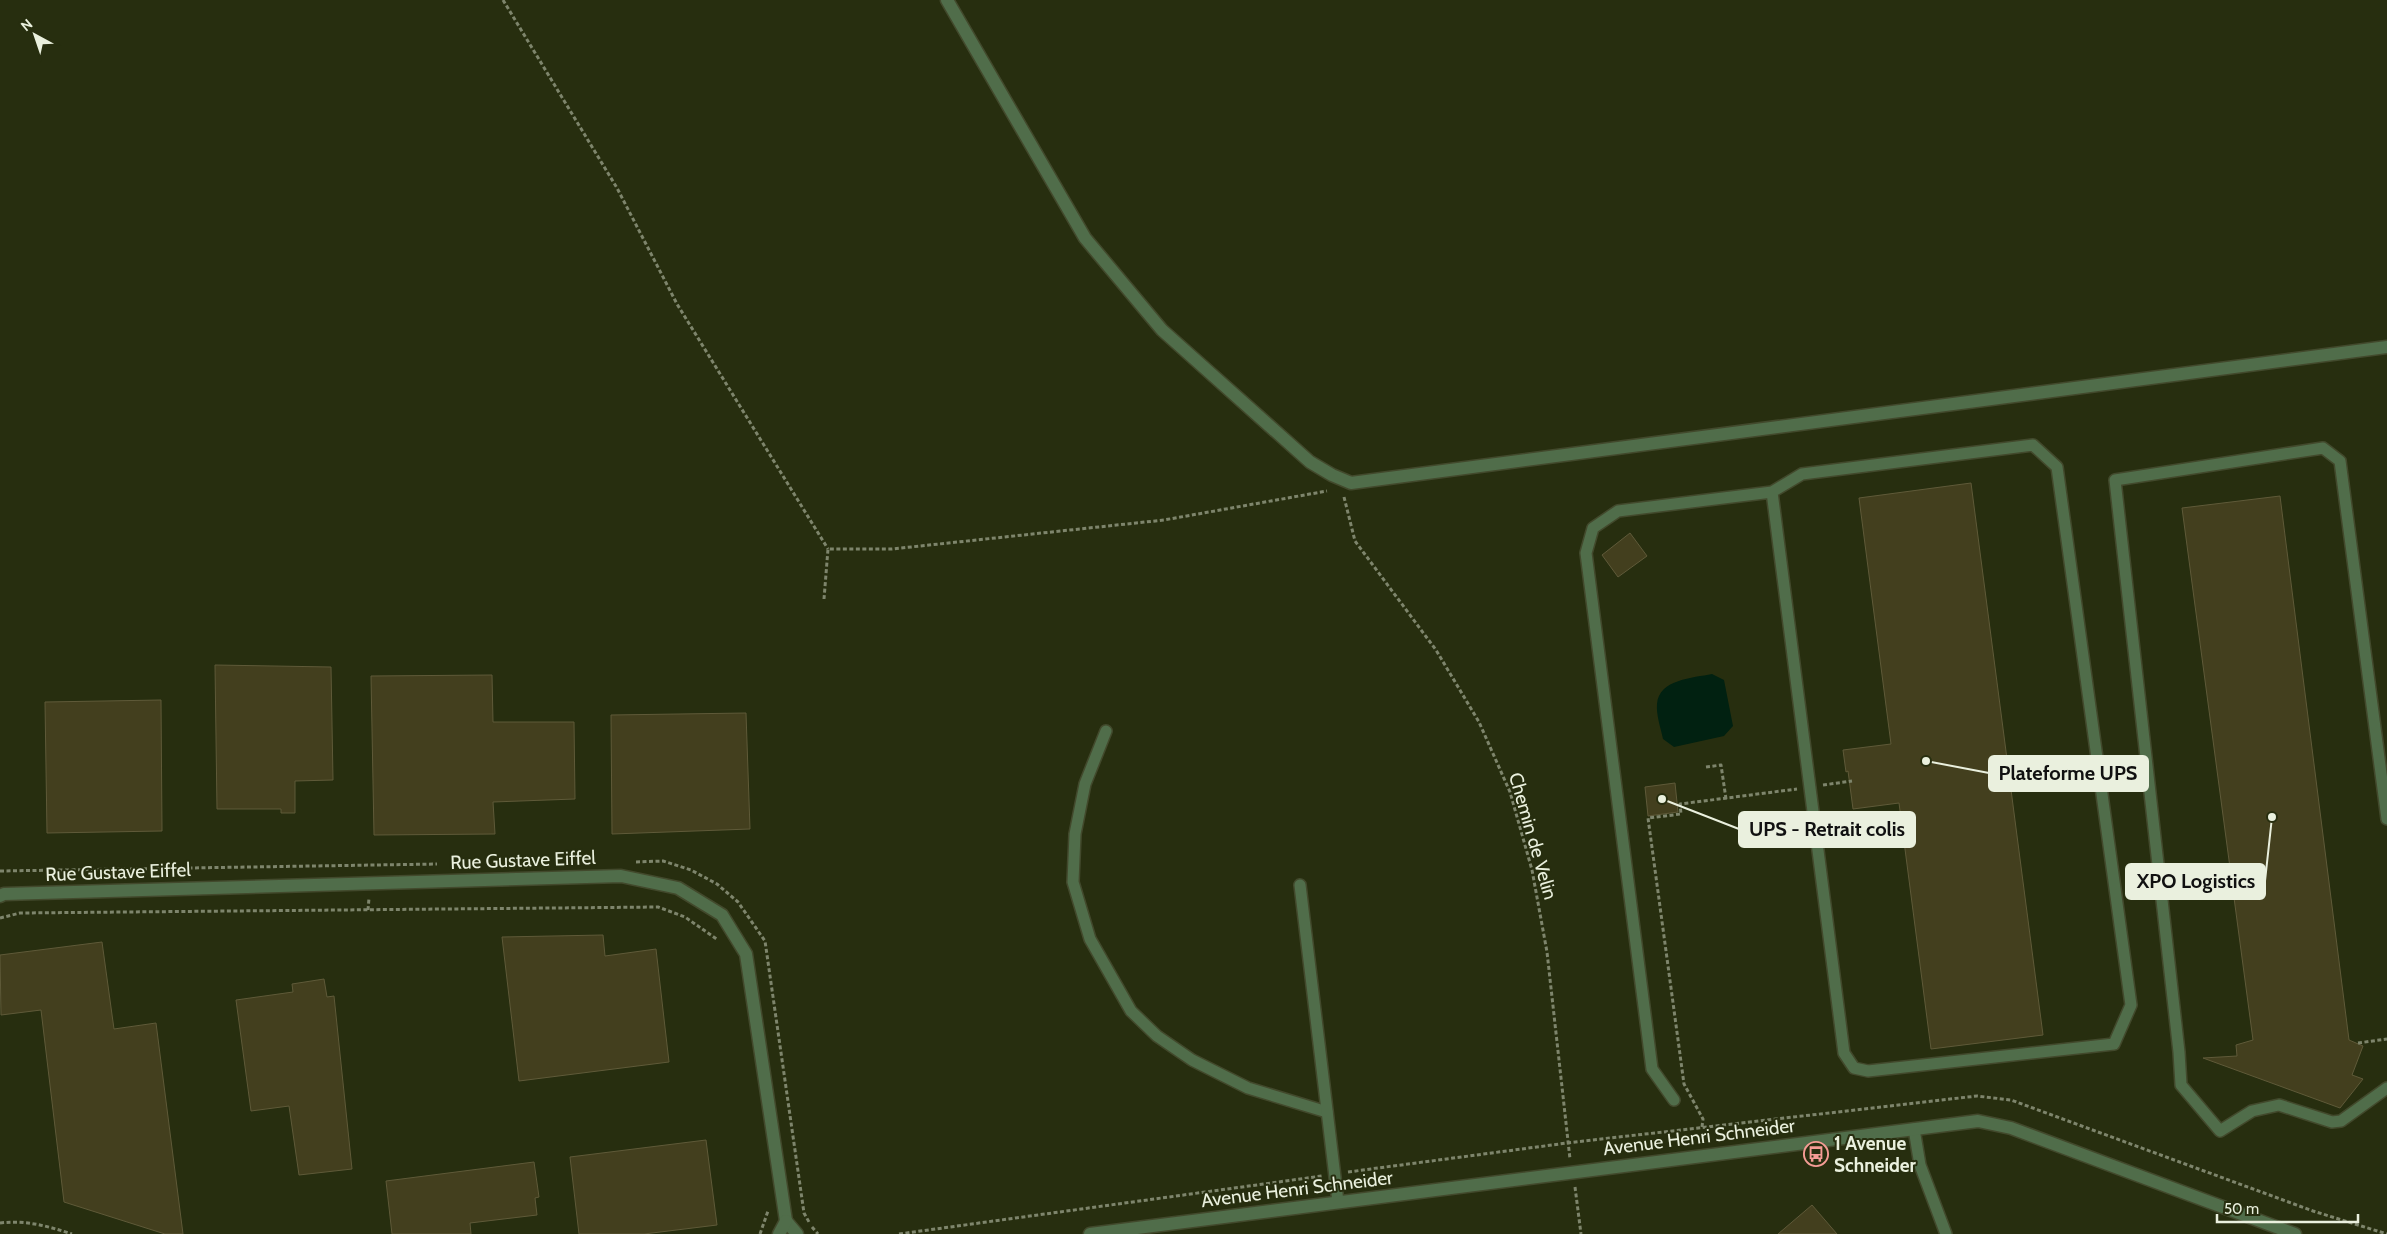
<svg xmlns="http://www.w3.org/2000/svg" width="2387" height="1234" font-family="Cabin,sans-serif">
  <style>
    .water { fill: #012111 }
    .building { fill: #433f1e; stroke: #5f5a39 }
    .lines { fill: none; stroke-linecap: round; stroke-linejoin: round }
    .service-casing { stroke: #42492c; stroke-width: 14 }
    .minor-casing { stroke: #42492c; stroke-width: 15 }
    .path { stroke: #7e856c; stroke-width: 3; stroke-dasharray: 4 2.5; stroke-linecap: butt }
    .service { stroke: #506d4a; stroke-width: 11 }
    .minor { stroke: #506d4a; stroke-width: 12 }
    .labels { text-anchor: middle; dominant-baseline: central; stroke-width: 4; stroke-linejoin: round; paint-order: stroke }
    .street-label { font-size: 19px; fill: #eaf0de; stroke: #272e0f }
    .poi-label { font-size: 19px; font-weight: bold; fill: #eaf0de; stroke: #272e0f; text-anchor: start }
    .leader { fill: none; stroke: #eaf0de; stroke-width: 2 }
    .callout-dot { fill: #eaf0de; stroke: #272e0f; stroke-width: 2 }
    .callout { fill: #eaf0de; stroke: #eaf0de; stroke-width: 2 }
    .callout-label { font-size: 20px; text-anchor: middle; font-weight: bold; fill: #111 }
  </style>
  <rect width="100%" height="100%" fill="#272e0f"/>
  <path class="water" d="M1712 674 1724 680 1733 726 1724 736 1674 747 1663 739C1661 729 1656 715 1657 704 1659 679 1693 678 1712 674Z"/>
  <g class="building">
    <path d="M1971 483 2043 1035 1931 1049 1899 803 1853 809 1848 771 1846 772 1843 750 1891 744 1859 498Z"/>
    <path d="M2280 496 2349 1040 2363 1046 2352 1075 2363 1079 2340 1108 2203 1058 2237 1056 2236 1045 2253 1040 2182 508Z"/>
    <path d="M1630 533 1647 556 1618 577 1602 555Z"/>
    <path d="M215 665 331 667 333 780 295 781V813H281V809H217Z"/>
    <path d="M492 675 493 722H574L575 799 493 802 495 834 374 835 371 676Z"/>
    <path d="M161 700 162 831 47 833 45 702Z"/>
    <path d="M746 713 750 829 612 834 611 715Z"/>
    <path d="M1675 783 1678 812 1648 816 1645 787Z"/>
    <path d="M603 935 605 956 656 949 669 1062 519 1081 502 937Z"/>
    <path d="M102 942 114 1029 156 1023 183 1234H165L64 1202 41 1010 1 1015 0 955Z"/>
    <path d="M324 979 327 997 334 996 352 1169 299 1175 289 1106 251 1111 236 1000 293 992 292 984Z"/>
    <path d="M706 1140 717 1225 644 1234H579L570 1157Z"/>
    <path d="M534 1162 539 1197 535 1198 537 1215 470 1223 471 1234H392L386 1181Z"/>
    <path d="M1812 1205 1837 1234H1778Z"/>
  </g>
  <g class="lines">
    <defs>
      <g id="service">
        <path d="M1106 731 1085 784 1075 834 1073 882 1090 939 1131 1011 1157 1036 1192 1060 1248 1088 1327 1112"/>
        <path d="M2387 819 2340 461 2323 448 2115 480 2179 1052 2181 1085 2220 1131 2252 1111 2279 1105 2332 1122 2341 1121 2387 1088"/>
        <path d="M1300 885 1338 1202"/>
        <path d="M1674 1100 1652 1069 1586 553 1593 528 1618 511 1772 492 1802 474 2033 445 2057 467 2131 1005 2114 1044 1868 1071 1854 1068 1844 1053 1772 492"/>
        <path d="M1914 1129 1920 1165 1946 1234"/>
      </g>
      <g id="minor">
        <path d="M947 0 1085 238 1162 330 1310 462 1332 475 1351 483 2387 347"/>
        <path d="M0 896 4 894 621 876 678 888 722 915 746 954 786 1221"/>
        <path d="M786 1221 797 1234"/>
        <path d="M779 1234 786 1221"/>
        <path d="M1090 1234 1978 1121 2011 1128 2295 1234"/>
      </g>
    </defs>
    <use href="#service" class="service-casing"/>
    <use href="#minor" class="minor-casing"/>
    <g class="path">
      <path d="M503 0 617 188 677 304 828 549"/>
      <path d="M1344 497 1355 541 1436 650 1479 722 1510 792 1532 870 1547 952 1570 1159"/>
      <path d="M824 599 828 549H892L1164 520 1327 491"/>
      <path d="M1706 767 1721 765 1726 799"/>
      <path d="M1823 785 1852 781"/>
      <path d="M636 862 663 861 691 870 717 884 738 902 765 941 804 1213 809 1222"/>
      <path d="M0 871 437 864"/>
      <path d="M368 910 369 898"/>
      <path d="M0 918 20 913 658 907 685 917 718 940"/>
      <path d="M2358 1043 2387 1039"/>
      <path d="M1702 1127 1703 1119 1684 1084 1648 818 1681 814 1680 804 1797 789"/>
      <path d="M1348 1172 1567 1143 1977 1096 2011 1100 2313 1211 2387 1234"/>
      <path d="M1575 1187 1581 1234"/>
      <path d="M0 1223C27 1220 47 1226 72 1234"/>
      <path d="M812 1227 818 1234"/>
      <path d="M760 1234 768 1211"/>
      <path d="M899 1234 1322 1176"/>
    </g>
    <use href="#service" class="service"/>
    <use href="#minor" class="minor"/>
  </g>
  <defs>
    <symbol id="bus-ring" viewBox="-11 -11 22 22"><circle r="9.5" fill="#272e0f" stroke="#f59c95" stroke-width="1.5"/><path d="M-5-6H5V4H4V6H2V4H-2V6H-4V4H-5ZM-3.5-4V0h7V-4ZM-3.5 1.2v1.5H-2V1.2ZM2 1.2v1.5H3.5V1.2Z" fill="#f59c95"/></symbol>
  </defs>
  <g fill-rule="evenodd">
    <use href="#bus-ring" x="1802" y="1140" width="28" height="28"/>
  </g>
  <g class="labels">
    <g class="street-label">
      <text transform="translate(1533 836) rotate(74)">Chemin de Velin</text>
      <text transform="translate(523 860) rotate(-2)">Rue Gustave Eiffel</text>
      <text transform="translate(118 872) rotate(-2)">Rue Gustave Eiffel</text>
      <text transform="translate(1699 1137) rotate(-7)">Avenue Henri Schneider</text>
      <text transform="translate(1297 1189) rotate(-7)">Avenue Henri Schneider</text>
    </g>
    <g class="poi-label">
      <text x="1834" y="1143">1 Avenue<tspan x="1834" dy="22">Schneider</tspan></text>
    </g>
  </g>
  <path class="leader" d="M1926 761L1989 773M1662 799L1739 829M2272 817L2265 881"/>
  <g class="callout-dot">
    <circle cx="1926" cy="761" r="5"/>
    <circle cx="1662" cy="799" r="5"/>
    <circle cx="2272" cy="817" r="5"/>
  </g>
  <g class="callout">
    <rect x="1989" y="756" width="159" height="35" rx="5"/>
    <rect x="1739" y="812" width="176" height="35" rx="5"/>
    <rect x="2126" y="864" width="139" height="35" rx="5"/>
  </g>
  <g class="callout-label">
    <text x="2068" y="780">Plateforme UPS</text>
    <text x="1827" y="836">UPS - Retrait colis</text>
    <text x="2196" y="888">XPO Logistics</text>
  </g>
  <g transform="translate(35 35) rotate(320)" stroke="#272e0f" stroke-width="4" paint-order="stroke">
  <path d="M0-4L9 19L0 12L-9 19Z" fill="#eaf0de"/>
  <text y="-8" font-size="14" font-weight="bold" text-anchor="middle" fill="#eaf0de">N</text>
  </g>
  <path d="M2217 1214v8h141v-8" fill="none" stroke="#eaf0de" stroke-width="2.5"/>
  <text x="2224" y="1214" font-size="15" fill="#eaf0de" stroke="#272e0f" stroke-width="4" paint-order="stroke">50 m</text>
</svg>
